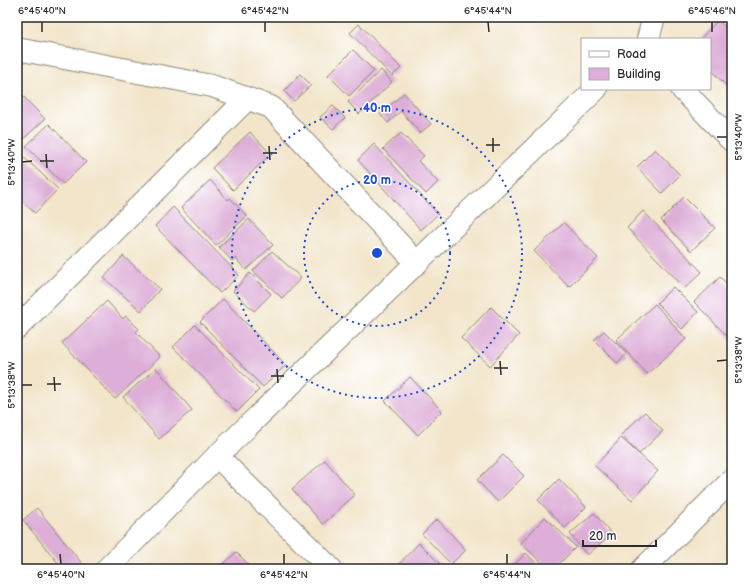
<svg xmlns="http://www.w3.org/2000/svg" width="749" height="586" font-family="'Balsamiq Sans',sans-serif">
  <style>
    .building { fill: #ddaed8 }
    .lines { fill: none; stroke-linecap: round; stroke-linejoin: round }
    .street-casing { stroke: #8e887a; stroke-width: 24 }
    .street { stroke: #fff; stroke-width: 22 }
    .ticks { fill: none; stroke: #2b2b2b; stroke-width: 1.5 }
    .ring { fill: none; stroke: #1d4ed8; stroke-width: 2; stroke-dasharray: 2 4 }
    .centre { fill: #1d4ed8; stroke: #fff; stroke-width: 2 }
    .ring-label { font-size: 12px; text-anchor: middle; font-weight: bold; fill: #1d4ed8; stroke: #fff; stroke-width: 3; stroke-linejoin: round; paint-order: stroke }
    .neatline { fill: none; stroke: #2b2b2b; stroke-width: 1.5 }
    .ticks-label { font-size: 10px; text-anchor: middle; fill: #2b2b2b }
  </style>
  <rect width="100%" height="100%" fill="#fff"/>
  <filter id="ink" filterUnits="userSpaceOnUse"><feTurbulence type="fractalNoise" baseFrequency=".025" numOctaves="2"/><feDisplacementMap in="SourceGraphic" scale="8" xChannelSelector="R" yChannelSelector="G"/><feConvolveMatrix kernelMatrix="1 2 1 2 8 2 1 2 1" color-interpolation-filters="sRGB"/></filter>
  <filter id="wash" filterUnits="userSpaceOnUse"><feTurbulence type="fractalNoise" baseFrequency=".012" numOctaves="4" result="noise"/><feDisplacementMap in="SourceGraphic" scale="16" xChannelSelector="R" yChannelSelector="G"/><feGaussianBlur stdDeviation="0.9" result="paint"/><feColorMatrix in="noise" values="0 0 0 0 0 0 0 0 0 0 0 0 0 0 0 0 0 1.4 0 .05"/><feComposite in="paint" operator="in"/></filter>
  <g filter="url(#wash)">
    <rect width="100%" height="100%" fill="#f2e5ca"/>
    <g id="blocks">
      <g class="building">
        <path d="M718 20 732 34V91L710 69V39H700Z"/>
        <path d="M359 24 401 68 392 76 350 33Z"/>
        <path d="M353 50 374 71 349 96 328 75Z"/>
        <path d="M381 70 392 82 359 114 348 102Z"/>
        <path d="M300 74 311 85 294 101 284 91Z"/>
        <path d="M18 91 45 119 17 145V92Z"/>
        <path d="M404 93 431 124 420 133 401 111 388 123 380 114Z"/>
        <path d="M333 106 345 118 333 129 320 117Z"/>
        <path d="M49 124 86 162 63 184 26 146Z"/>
        <path d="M250 132 271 154 233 190 212 168Z"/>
        <path d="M401 133 424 156 418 161 438 182 426 194 383 149Z"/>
        <path d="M374 144 438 214 421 230 358 160Z"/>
        <path d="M655 149 680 175 662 193 637 167Z"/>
        <path d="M17 151 58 189 35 213 17 197Z"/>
        <path d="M210 180 228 200 230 198 247 216 216 245 181 208Z"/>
        <path d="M684 197 715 228 691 251 661 220Z"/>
        <path d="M173 207 239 275 220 293 155 226Z"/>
        <path d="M643 211 702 272 685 288 627 228Z"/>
        <path d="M249 219 273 245 246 270 235 258 232 261 219 247Z"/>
        <path d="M564 223 598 258 569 287 534 251Z"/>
        <path d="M272 251 301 278 282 298 253 271Z"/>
        <path d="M123 256 160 289 141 311 104 278Z"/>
        <path d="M250 273 271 294 254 311 233 291Z"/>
        <path d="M720 277 732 289V341L694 302Z"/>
        <path d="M673 287 698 312 682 329 657 303Z"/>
        <path d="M223 299 286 365 263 387 200 322Z"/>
        <path d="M107 301 123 319 126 316 139 329 136 332 160 357 115 399 62 343Z"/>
        <path d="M655 304 686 339 647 374 616 340Z"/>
        <path d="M491 307 519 335 490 366 461 338Z"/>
        <path d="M195 325 259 390 237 412 173 347Z"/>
        <path d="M604 331 627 354 617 363 594 340Z"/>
        <path d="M156 368 192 410 159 439 123 397Z"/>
        <path d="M410 377 442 411 418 435 385 401Z"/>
        <path d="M645 412 663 431 639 454 621 435Z"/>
        <path d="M621 438 658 471 632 500 595 466Z"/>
        <path d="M503 455 524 476 498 502 477 480Z"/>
        <path d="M325 460 355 495 323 524 292 489Z"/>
        <path d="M559 479 586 507 565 528 538 500Z"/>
        <path d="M37 508 84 566 80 569H63L23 520Z"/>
        <path d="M594 513 612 534 587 555 570 534Z"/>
        <path d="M545 517 576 547 554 569H548L521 543Z"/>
        <path d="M437 519 466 550 451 564 422 534Z"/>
        <path d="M419 543 445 569H394Z"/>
        <path d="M236 552 253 569H219Z"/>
        <path d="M526 553 542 569H510Z"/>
        <path d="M566 565 570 569H561Z"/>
      </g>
    </g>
  </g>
  <g filter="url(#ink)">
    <use href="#blocks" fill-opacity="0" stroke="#8e887a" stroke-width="1"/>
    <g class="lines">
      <defs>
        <g id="street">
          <path d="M648 39 654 17"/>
          <path d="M17 49 212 86 271 107 417 263"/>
          <path d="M682 89 732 141"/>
          <path d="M17 328 247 99"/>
          <path d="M217 456 596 89"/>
          <path d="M107 569 217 456 331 569"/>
          <path d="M643 569 732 480"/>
        </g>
      </defs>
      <use href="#street" class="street-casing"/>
      <use href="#street" class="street"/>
    </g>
  </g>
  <path class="ticks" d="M42 22V32M265 22V32M488 22 489 32M712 22V32M717 137H727M493 138V152M486 145H500M269 146 270 160M263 153H277M46 154 47 168M40 161H54M22 162 32 161M500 361 501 375M717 361 727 360M494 368H508M277 369 278 383M271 376H284M54 377 55 391M47 384H61M22 385H32M60 554 61 564M284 554V564M507 554V564"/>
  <g class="ring">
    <circle cx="377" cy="253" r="73"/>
    <circle cx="377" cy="253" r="145"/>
  </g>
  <circle cx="377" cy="253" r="6" class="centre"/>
  <g class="ring-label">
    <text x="377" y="112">40 m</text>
    <text x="377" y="184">20 m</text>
  </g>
  <rect width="749" height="586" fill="none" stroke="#fff" stroke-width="44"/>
  <rect x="581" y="38" width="130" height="52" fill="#ffffff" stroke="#aaaaaa"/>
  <rect x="589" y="51" width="20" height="6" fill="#ffffff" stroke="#aaaaaa"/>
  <text x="617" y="58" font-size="12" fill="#2b2b2b">Road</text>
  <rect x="589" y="68" width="20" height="12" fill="#ddaed8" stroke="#aaaaaa"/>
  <text x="617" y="78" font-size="12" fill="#2b2b2b">Building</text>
  <path d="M583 540v6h73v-6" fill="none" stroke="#2b2b2b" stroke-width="2"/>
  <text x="589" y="540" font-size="12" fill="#2b2b2b" stroke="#ffffff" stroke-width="3" paint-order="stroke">20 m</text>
  <rect x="22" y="22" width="705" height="542" class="neatline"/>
  <g class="ticks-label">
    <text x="42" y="14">6°45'40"N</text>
    <text x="265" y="14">6°45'42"N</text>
    <text x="488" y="14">6°45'44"N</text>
    <text x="712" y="14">6°45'46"N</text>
    <text transform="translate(738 137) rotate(-90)" y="4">5°13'40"W</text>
    <text transform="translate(11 162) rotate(-90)" y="4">5°13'40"W</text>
    <text transform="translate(738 360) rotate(-90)" y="4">5°13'38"W</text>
    <text transform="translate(11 385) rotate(-90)" y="4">5°13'38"W</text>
    <text x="61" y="578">6°45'40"N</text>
    <text x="284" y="578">6°45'42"N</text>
    <text x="507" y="578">6°45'44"N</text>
  </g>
</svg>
